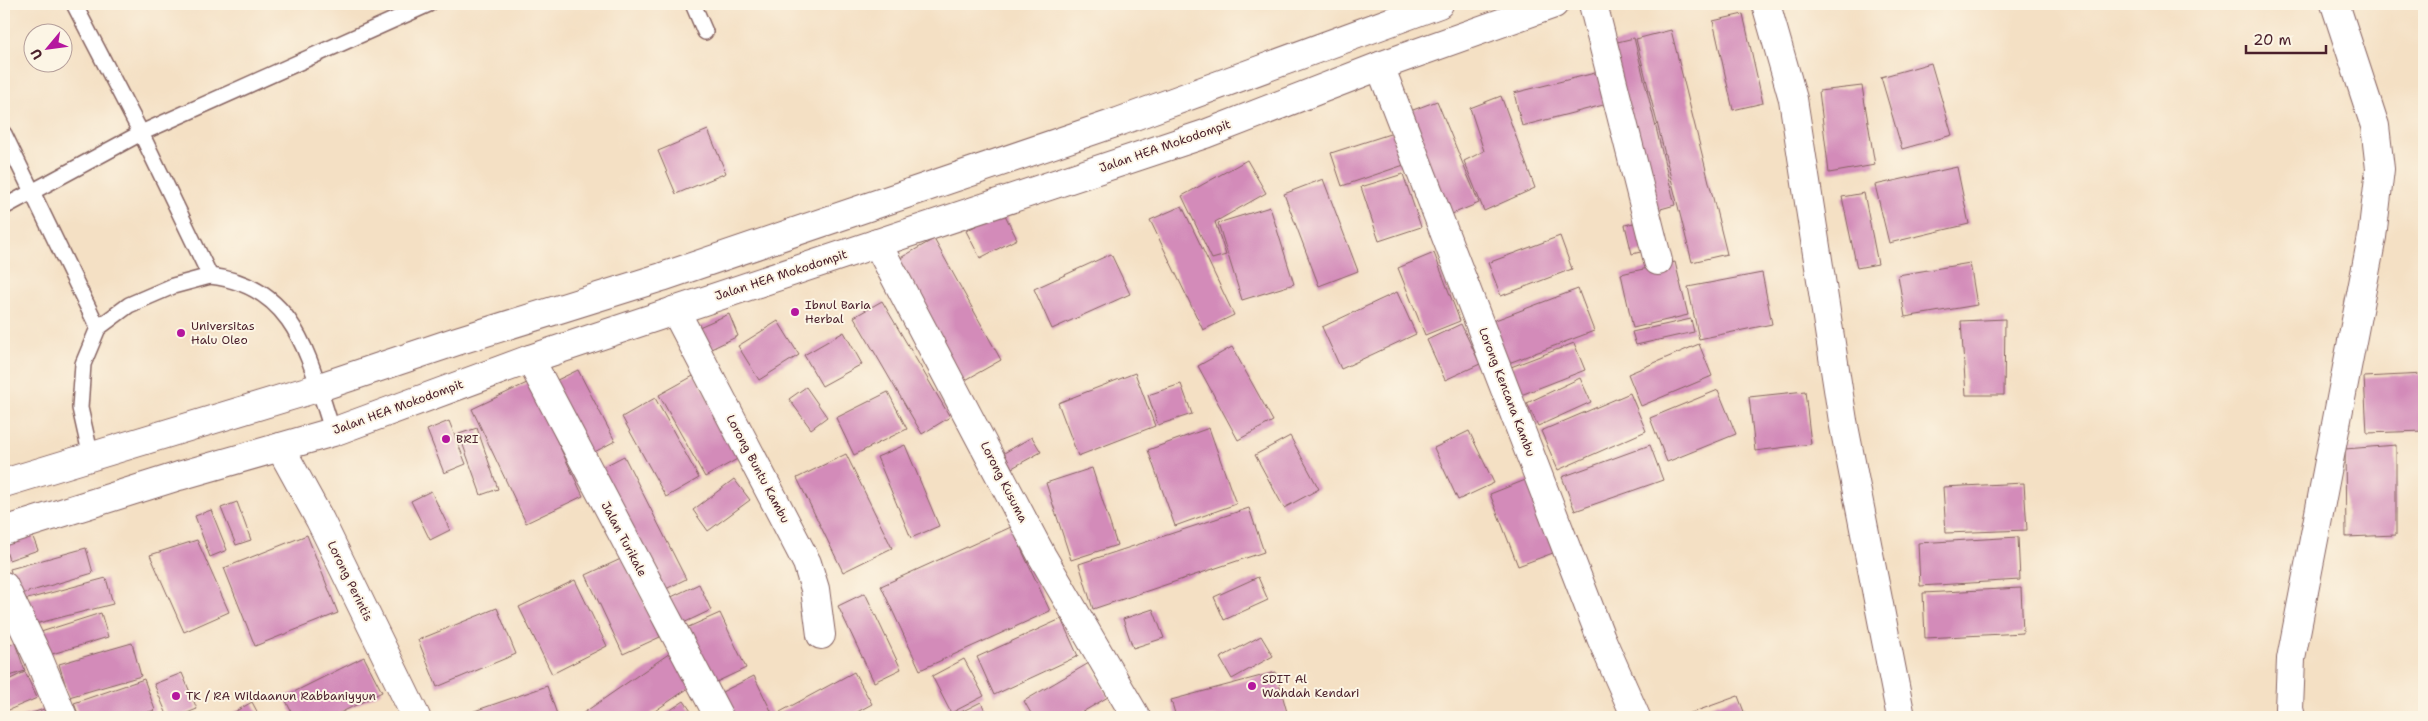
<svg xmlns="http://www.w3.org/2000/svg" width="2428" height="721" font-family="'Shantell Sans',sans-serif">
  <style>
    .building { fill: #d38bb9 }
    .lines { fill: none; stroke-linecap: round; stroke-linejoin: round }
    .lane-casing { stroke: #866361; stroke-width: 18 }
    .street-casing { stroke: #866361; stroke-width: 30 }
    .secondary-casing { stroke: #866361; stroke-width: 30 }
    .lane { stroke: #fff; stroke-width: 15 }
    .street { stroke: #fff; stroke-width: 28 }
    .secondary { stroke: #fff; stroke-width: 28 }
    .poi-dot { fill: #b5179e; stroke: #fcf5e5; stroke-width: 2 }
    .labels { text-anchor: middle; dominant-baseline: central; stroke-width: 4; stroke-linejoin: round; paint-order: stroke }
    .street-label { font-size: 12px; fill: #4a1f2b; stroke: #fcf5e5 }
    .poi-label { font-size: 12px; fill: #4a1f2b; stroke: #fcf5e5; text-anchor: start }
  </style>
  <rect width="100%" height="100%" fill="#fcf5e5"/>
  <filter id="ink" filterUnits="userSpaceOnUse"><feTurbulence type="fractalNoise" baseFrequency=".02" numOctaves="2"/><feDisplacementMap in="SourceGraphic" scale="10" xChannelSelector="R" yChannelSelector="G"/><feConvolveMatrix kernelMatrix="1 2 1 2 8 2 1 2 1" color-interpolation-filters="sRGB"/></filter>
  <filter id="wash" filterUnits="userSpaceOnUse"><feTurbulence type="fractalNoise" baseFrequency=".0096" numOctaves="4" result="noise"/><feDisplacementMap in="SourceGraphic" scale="20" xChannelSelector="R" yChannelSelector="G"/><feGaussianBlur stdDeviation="1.12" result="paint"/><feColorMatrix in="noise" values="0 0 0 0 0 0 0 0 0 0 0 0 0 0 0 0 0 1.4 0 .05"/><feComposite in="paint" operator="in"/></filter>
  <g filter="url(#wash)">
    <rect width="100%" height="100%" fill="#f4e0c4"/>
    <g id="blocks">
      <g class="building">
        <path d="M1743 14 1763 103 1733 110 1713 21Z"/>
        <path d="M1671 30 1727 254 1692 262 1636 39Z"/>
        <path d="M1634 38 1675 205 1650 212 1609 44Z"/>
        <path d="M1931 63 1952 135 1902 149 1881 77Z"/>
        <path d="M1603 71 1611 103 1522 126 1514 93Z"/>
        <path d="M1862 86 1875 165 1829 173 1819 91Z"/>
        <path d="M1501 96 1535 188 1484 211 1464 161 1484 151 1470 108Z"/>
        <path d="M1437 101 1479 203 1447 216 1405 113Z"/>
        <path d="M708 130 726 173 676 194 658 151Z"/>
        <path d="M1393 133 1404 165 1342 186 1331 153Z"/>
        <path d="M1247 160 1266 193 1215 222 1226 255 1212 259 1182 196Z"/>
        <path d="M1957 167 1969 224 1889 243 1875 185Z"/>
        <path d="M1403 174 1421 227 1379 241 1361 187Z"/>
        <path d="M1323 179 1358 271 1319 286 1284 194Z"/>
        <path d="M1864 193 1878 264 1857 268 1842 197Z"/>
        <path d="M1182 206 1234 315 1203 330 1150 220Z"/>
        <path d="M1270 207 1294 284 1242 300 1218 223Z"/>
        <path d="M1003 211 1017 239 980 258 966 231Z"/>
        <path d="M1642 221 1649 250 1632 254 1625 225Z"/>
        <path d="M1560 236 1572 269 1501 296 1488 263Z"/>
        <path d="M934 239 1001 360 962 382 895 261Z"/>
        <path d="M1434 253 1460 321 1425 335 1398 268Z"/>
        <path d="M1111 254 1130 294 1052 329 1034 289Z"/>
        <path d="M1675 262 1688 315 1633 328 1621 274Z"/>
        <path d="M1970 263 1977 305 1905 317 1898 275Z"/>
        <path d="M1762 273 1772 324 1699 339 1688 287Z"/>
        <path d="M1578 289 1594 331 1506 364 1490 322Z"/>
        <path d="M1397 292 1416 334 1341 369 1322 327Z"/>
        <path d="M882 301 950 417 922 434 854 317Z"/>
        <path d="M729 314 738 336 709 350 699 327Z"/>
        <path d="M1691 319 1694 332 1636 345 1632 332Z"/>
        <path d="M2005 319 2004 395H1966L1961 321Z"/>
        <path d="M778 321 799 355 759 380 738 346Z"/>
        <path d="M1461 324 1480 364 1445 380 1427 340Z"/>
        <path d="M844 332 862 364 822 386 804 355Z"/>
        <path d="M1574 343 1585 370 1521 395 1511 367Z"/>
        <path d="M1699 344 1712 376 1641 406 1628 374Z"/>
        <path d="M1232 347 1273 421 1238 440 1198 366Z"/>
        <path d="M578 370 615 441 589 455 551 383Z"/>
        <path d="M1135 373 1155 426 1078 456 1058 403Z"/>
        <path d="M2424 374V431L2367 433 2364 377Z"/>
        <path d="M695 375 741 457 705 477 659 395Z"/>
        <path d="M1580 378 1591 402 1538 426 1527 403Z"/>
        <path d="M529 382 583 496 526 523 472 409Z"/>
        <path d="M1181 384 1192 414 1158 425 1148 395Z"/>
        <path d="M806 387 827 417 811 429 789 399Z"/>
        <path d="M1718 390 1736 434 1667 462 1650 418Z"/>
        <path d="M1805 391 1811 444 1755 451 1749 397Z"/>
        <path d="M888 392 907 429 854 455 836 418Z"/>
        <path d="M1630 393 1646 431 1558 470 1541 431Z"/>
        <path d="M655 398 699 478 666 497 622 417Z"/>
        <path d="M449 421 466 464 444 473 427 430Z"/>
        <path d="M477 428 498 489 481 495 459 434Z"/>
        <path d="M1209 428 1236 504 1175 526 1148 450Z"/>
        <path d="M1469 431 1494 483 1458 500 1434 448Z"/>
        <path d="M1290 436 1319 489 1284 508 1255 455Z"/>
        <path d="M1032 437 1041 452 1012 468 1004 453Z"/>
        <path d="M905 445 939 526 911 538 877 457Z"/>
        <path d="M1650 445 1663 480 1575 511 1562 477Z"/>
        <path d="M2396 445V535L2346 537 2345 449Z"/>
        <path d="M846 454 892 548 843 572 797 478Z"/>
        <path d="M624 456 686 579 658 593 595 471Z"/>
        <path d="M1092 468 1117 545 1071 560 1046 483Z"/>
        <path d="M1533 477 1561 550 1518 566 1490 494Z"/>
        <path d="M734 479 750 500 708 531 693 510Z"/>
        <path d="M2024 483 2027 530 1946 533 1943 487Z"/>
        <path d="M431 491 450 530 430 540 411 501Z"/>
        <path d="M237 502 251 540 236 545 221 508Z"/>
        <path d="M1249 508 1264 552 1093 609 1079 564Z"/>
        <path d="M211 510 227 550 210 557 195 516Z"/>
        <path d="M1011 527 1050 611 920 670 881 586Z"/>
        <path d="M32 535 38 550 9 560 4 545Z"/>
        <path d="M307 535 338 613 255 646 224 568Z"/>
        <path d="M2018 537 2020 580 1920 586 1918 543Z"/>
        <path d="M197 540 229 612 184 632 150 555Z"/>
        <path d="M86 548 93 573 18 595 10 569Z"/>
        <path d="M623 558 660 637 623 654 586 575Z"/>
        <path d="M1258 577 1268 600 1224 620 1214 597Z"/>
        <path d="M106 578 113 604 31 625 24 600Z"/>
        <path d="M575 580 607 646 552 674 519 607Z"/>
        <path d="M699 584 711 610 677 626 665 600Z"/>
        <path d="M2021 588 2023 633 1925 638 1923 593Z"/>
        <path d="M865 593 901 669 874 682 838 606Z"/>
        <path d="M497 608 516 654 437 687 418 640Z"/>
        <path d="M1153 609 1164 638 1133 648 1123 619Z"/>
        <path d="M101 613 108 637 49 655 41 632Z"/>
        <path d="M720 613 746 668 710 685 684 629Z"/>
        <path d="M1061 619 1078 656 994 695 977 657Z"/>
        <path d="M1261 636 1273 656 1232 679 1220 658Z"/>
        <path d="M15 643 25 671 4 678V647Z"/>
        <path d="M132 643 141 676 69 697 59 664Z"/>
        <path d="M670 653 693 685 646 717H585L582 714Z"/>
        <path d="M364 657 382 692 332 717H294L284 697Z"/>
        <path d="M964 659 984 696 951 713 932 676Z"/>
        <path d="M1089 663 1108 697 1074 717H1033L1024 701Z"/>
        <path d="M25 672 37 698 4 712V682Z"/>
        <path d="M854 672 872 704 848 717H783L780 712Z"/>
        <path d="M1276 672 1288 716 1176 717 1171 700Z"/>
        <path d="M182 673 197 709 177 717H168L154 684Z"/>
        <path d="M754 676 774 717H734L722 692Z"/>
        <path d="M144 679 155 710 133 717H79L74 703Z"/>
        <path d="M547 686 558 717H457Z"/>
        <path d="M1738 696 1746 717H1680Z"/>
        <path d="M684 701 695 717H660Z"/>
        <path d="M252 702 260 717H233L231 714Z"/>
        <path d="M981 702 988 717H959L957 714Z"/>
        <path d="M44 709 46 717H20Z"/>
      </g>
    </g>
  </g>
  <g filter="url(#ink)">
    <use href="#blocks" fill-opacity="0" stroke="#866361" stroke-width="1"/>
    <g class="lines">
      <defs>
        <g id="lane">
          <path d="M74 4 141 133 210 276C299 286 309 362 333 432"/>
          <path d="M693 4 705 32"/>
          <path d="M4 134 98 328 83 364 80 408 91 457"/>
          <path d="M4 207 141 133 429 4"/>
          <path d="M98 328 129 305 173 286 210 276"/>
        </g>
        <g id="street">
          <path d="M1593 4 1658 261"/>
          <path d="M1766 4 1793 99 1843 421 1901 717"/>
          <path d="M1380 66 1601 638 1636 717"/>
          <path d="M877 243 1042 556 1136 717"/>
          <path d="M675 310 807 563 815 589 821 635"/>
          <path d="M530 359 719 717"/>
          <path d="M280 447 320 520 416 717"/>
          <path d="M4 586 38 657 63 717"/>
          <path d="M2291 717 2289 709 2291 659 2372 237 2380 169 2375 126 2335 4"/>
        </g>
        <g id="secondary">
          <path d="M4 483 317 388 457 341 662 277 1118 122 1439 4"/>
          <path d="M4 531 179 476 333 432 530 359 1205 134 1380 66 1554 4"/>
        </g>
      </defs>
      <use href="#lane" class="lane-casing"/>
      <use href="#street" class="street-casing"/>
      <use href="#secondary" class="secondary-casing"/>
      <use href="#lane" class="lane"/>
      <use href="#street" class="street"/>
      <use href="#secondary" class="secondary"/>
    </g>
  </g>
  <g class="poi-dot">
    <circle cx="795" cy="312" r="5"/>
    <circle cx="181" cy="333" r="5"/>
    <circle cx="446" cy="439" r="5"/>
    <circle cx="1252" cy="686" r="5"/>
    <circle cx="176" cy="696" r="5"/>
  </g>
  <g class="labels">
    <g class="street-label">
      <text transform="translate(1165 146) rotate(-19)">Jalan HEA Mokodompit</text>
      <text transform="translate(781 275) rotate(-18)">Jalan HEA Mokodompit</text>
      <text transform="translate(1507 392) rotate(69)">Lorong Kencana Kambu</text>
      <text transform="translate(398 407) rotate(-20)">Jalan HEA Mokodompit</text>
      <text transform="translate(758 469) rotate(62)">Lorong Buntu Kambu</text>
      <text transform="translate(1004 482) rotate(63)">Lorong Kusuma</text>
      <text transform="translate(624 539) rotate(62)">Jalan Turikale</text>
      <text transform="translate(350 581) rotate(64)">Lorong Perintis</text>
    </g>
    <g class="poi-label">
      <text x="805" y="305">Ibnul Baria<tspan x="805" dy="14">Herbal</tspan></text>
      <text x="191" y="326">Universitas<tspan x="191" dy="14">Halu Oleo</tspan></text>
      <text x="456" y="439">BRI</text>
      <text x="1262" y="679">SDIT Al<tspan x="1262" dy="14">Wahdah Kendari</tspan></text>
      <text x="186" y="696">TK / RA Wildaanun Rabbaniyyun</text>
    </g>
  </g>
  <rect width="2428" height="721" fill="none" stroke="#fcf5e5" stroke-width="20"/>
  <g transform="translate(48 48) rotate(241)"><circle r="24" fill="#fcf5e5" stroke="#b59f9b"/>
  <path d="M0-4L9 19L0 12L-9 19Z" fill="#b5179e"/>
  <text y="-8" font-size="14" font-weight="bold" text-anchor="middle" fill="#4a1f2b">U</text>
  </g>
  <path d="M2246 45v8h80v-8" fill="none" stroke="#4a1f2b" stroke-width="2.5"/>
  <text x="2253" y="45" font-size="15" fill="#4a1f2b" stroke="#fcf5e5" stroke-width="4" paint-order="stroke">20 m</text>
</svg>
